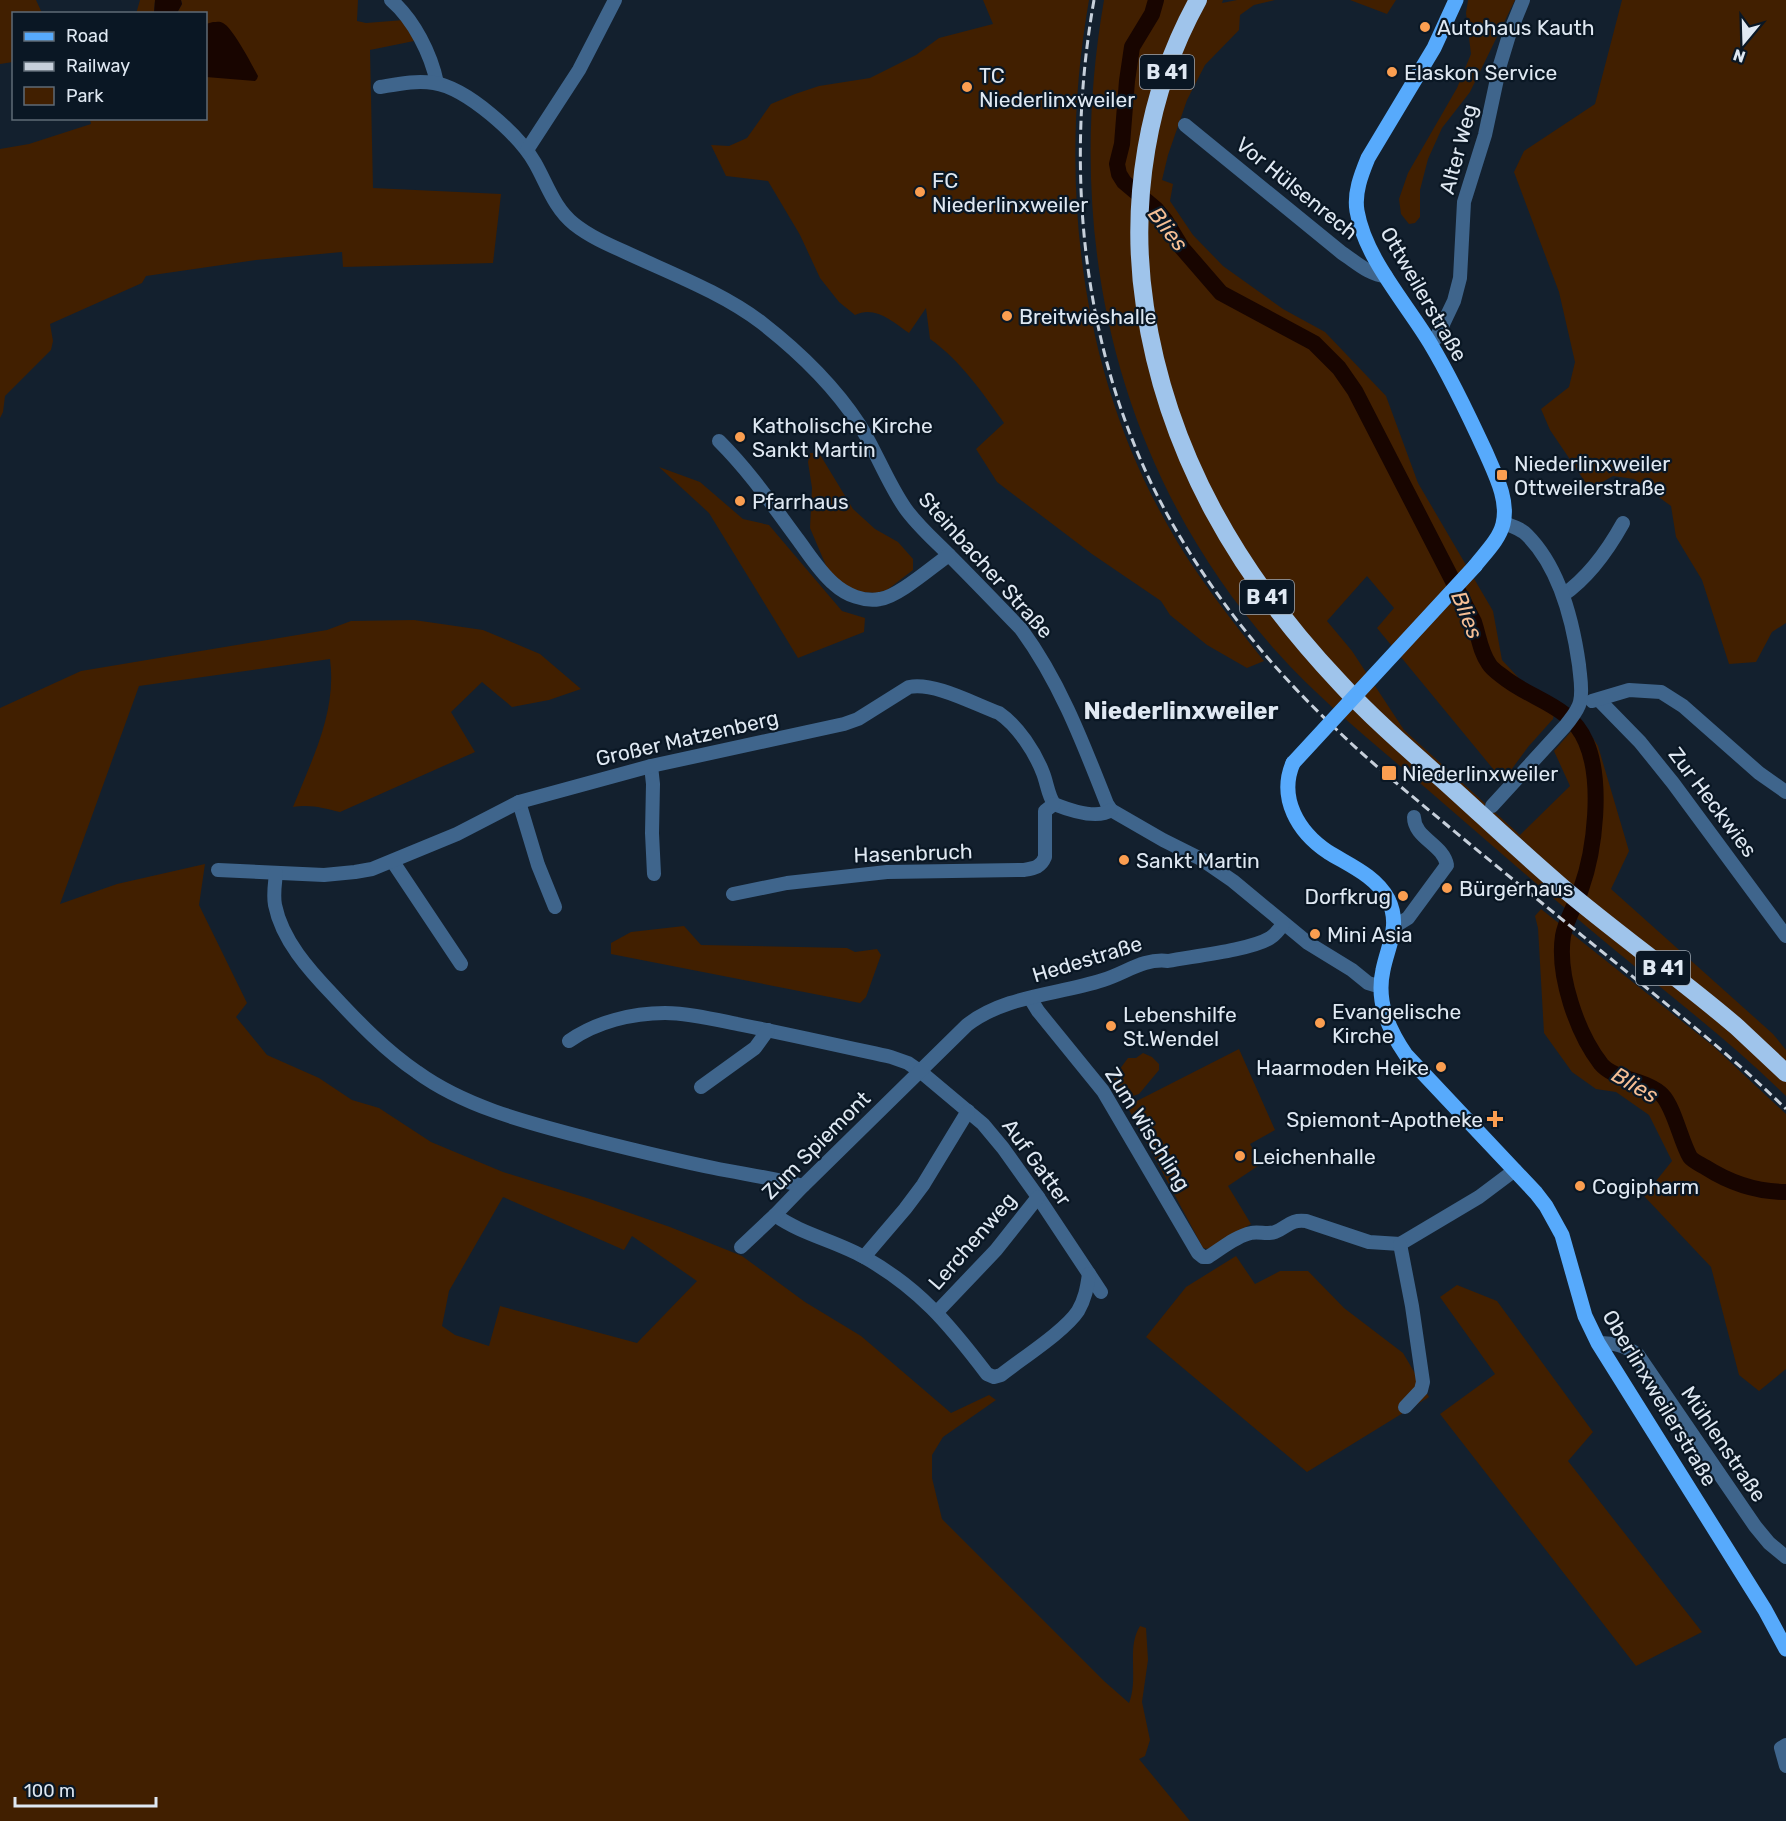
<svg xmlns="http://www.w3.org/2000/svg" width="1786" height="1821" font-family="Rubik,sans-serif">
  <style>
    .green { fill: #411f00; fill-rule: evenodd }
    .water { fill: #180500 }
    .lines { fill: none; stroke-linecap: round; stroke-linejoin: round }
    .river { stroke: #180500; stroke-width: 16 }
    .minor { stroke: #3f658c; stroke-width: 14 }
    .major { stroke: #57aafc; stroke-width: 15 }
    .highway { stroke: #9fc4eb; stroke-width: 18 }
    .rail { stroke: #c7d0db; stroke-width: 3; stroke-dasharray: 9 4.5; stroke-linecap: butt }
    .major-bridge { stroke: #57aafc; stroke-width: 15 }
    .poi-dot { fill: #fb9e50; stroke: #0a1724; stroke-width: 2 }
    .labels { text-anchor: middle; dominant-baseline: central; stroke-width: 4.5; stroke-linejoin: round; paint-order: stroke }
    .shield { fill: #0a1724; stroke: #9fa9b4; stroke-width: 1.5 }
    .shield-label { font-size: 20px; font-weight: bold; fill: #dfe8f2 }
    .poi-label { font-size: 21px; fill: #dfe8f2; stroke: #0a1724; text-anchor: start }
    .street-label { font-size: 21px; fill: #dfe8f2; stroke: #0a1724 }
    .water-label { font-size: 22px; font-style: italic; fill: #f6bf95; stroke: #0a1724 }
    .quarter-label { font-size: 24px; font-weight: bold; fill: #dfe8f2; stroke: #0a1724 }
  </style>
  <rect width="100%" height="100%" fill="#13202e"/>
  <g class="green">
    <path d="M0 0H36L42 13 14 14 13 62 0 64Z"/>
    <path d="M140 0H155L154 13 136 14Z"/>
    <path d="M181 0H358L357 21 366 23 404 20 414 41 370 50 373 188 501 194 493 263 343 267 342 252 256 260 146 276 142 283 50 324 53 341 51 350 5 396 3 412 0 418V149L29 144 91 124 90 119 206 118V14L177 13 182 4Z"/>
    <path d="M983 0H1089C1058 176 1078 367 1167 524 1194 573 1229 617 1264 661L1247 668 1207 645 1170 615 1161 601 1092 554 997 482 976 449 1004 423C983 393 960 360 930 339L926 308 909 333C893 322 875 305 855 315L839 302 820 278 800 235 768 181 726 176 711 145 729 146 747 138 771 104 795 94 819 86 870 78 916 55 939 38 993 24Z"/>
    <path d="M1104 0H1223L1222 3 1237 0H1275L1254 5 1240 15 1239 30 1205 65 1187 100 1168 155 1162 180 1173 184 1170 201 1193 235 1223 266 1283 309 1325 332 1386 396 1418 483 1493 611 1502 660 1528 688 1552 698 1555 709 1553 719 1528 747 1503 781 1377 628 1394 608 1367 576 1327 621 1352 651 1404 730 1520 835 1570 786 1554 751 1581 720 1598 746 1629 851 1611 889 1773 1034 1786 1050V1096C1724 1035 1653 983 1586 926 1528 877 1471 827 1413 777 1366 737 1317 697 1276 651 1115 470 1063 236 1104 0Z"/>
    <path d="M1350 0H1396L1387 14Z"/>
    <path d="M1468 0H1515L1470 92 1442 128 1428 159 1420 190V217L1415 223 1409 224 1401 214 1399 199 1408 173 1457 88 1471 54 1466 13Z"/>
    <path d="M1622 0H1786V623L1772 632 1756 662 1729 664 1702 580 1676 537 1671 506 1634 479 1613 476 1590 489 1550 430 1541 409 1569 387 1575 362 1559 292 1514 172 1524 151 1595 104Z"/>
    <path d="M810 453H819L853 509 875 529 898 542 913 559V570L887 590 876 593 861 592 843 585 827 568 810 528 812 488 808 462Z"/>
    <path d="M659 467 700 482 743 519 769 525 842 611 865 618 864 632 798 658 709 513Z"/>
    <path d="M414 620 483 630 540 654 581 689 549 700 512 707 482 682 451 712 475 752 340 812C323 808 311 804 293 807 312 759 337 712 330 659L139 686 60 904 117 884 205 864 199 905 247 1003 236 1017 267 1055 319 1078 352 1100 379 1108 431 1142 503 1172 590 1199 670 1227 742 1256 805 1302 861 1336 951 1413 989 1395 996 1400 943 1437 932 1455V1478L942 1519 1104 1681 1129 1703C1139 1678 1126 1648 1140 1626L1146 1628 1148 1660 1142 1702 1150 1740 1145 1756 1139 1759 1190 1821H0V708L81 671 327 630 351 621ZM503 1197 624 1250 632 1236 697 1281 637 1343 500 1306 489 1346 455 1335 442 1326 449 1291Z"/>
    <path d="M1541 909 1713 1046 1786 1114V1369L1759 1391 1739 1375 1711 1267 1644 1196 1672 1161 1649 1115 1616 1092 1596 1089 1572 1072 1544 1033 1538 928 1535 916Z"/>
    <path d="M684 926 701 945 847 948 855 952 877 949 881 955 866 997 860 1003 611 954V943L631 932Z"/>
    <path d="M1239 1049 1275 1130 1250 1144 1261 1164 1228 1186 1251 1224 1209 1249 1203 1248 1127 1106Z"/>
    <path d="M1143 1053 1152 1057 1159 1064V1070L1139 1094 1130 1097 1115 1085 1114 1077 1128 1058H1136Z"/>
    <path d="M1236 1256 1255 1284 1280 1271H1308L1344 1308 1403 1353 1429 1397 1307 1472 1146 1337 1186 1287Z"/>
    <path d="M1457 1285 1497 1301 1593 1432 1568 1461 1702 1632 1636 1666 1440 1414 1495 1374 1440 1297Z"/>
  </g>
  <g class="water">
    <path d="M155 0H181L182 4 177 13H154Z"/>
    <path d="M213 22C216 22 220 21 223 23 233 28 252 65 258 76L257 79 255 81 206 77V24Z"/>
  </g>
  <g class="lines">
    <path class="river" d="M1156 0 1152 14 1132 47 1127 81 1122 144 1117 164 1119 174 1124 182 1156 209 1165 220 1182 248 1221 293 1314 343 1339 368 1355 391 1474 622C1479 637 1480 651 1489 664 1492 669 1498 673 1502 676 1531 700 1571 705 1586 742 1603 781 1595 850 1581 889 1576 905 1566 919 1563 936 1557 975 1577 1033 1601 1064 1614 1080 1648 1080 1662 1095 1674 1107 1681 1142 1690 1157 1693 1161 1700 1164 1705 1167 1730 1183 1756 1192 1786 1192"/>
    <g class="minor">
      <path d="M391 0C414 20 431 54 437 83"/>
      <path d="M380 87C398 84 416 80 434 83 467 88 519 135 535 163 547 184 554 208 574 224 589 236 607 244 625 252 670 273 723 293 762 323 798 351 834 386 859 424 876 451 887 482 905 508 917 525 933 539 948 554 973 579 997 604 1021 629 1060 682 1083 743 1107 804L1111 810 1163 840 1201 859 1233 881 1308 943 1352 970 1368 983 1381 987"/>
      <path d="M1185 125 1342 253C1356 262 1369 275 1386 276"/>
      <path d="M527 150 579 70 615 0"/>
      <path d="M1430 343 1436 338 1444 322 1454 301 1460 278 1464 202 1485 135 1500 65 1510 32 1523 0"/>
      <path d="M719 441C751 473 773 506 799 541 810 556 820 572 834 584 846 595 864 602 880 599 898 597 933 566 949 555"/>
      <path d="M1563 595C1589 577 1608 550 1623 523"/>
      <path d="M1599 700 1640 742 1673 783 1786 936"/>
      <path d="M1592 701 1629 690 1661 692 1683 706 1759 773 1786 792"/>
      <path d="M651 766 653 784 652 833 654 874"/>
      <path d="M519 802 538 865 555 907"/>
      <path d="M1492 806 1566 725C1571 718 1578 711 1580 702 1583 690 1580 677 1579 665 1573 622 1559 567 1527 535 1520 528 1512 526 1503 523"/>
      <path d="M393 862 461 964"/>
      <path d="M218 870 324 875 355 872 372 869 457 834 519 802 651 766 844 724 858 719 909 687C935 682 974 704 999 713 1018 726 1035 752 1043 773 1047 783 1048 795 1054 804 1069 810 1097 820 1111 810"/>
      <path d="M276 873C275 884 273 894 275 905 282 940 309 970 333 995 359 1023 386 1051 417 1072 468 1109 534 1124 594 1140 634 1150 674 1160 714 1168 743 1174 774 1178 803 1186"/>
      <path d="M733 894 787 883 887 872 1024 870C1035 868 1041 867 1045 857V811L1054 804"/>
      <path d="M1395 926 1408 918 1447 865C1443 844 1414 838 1414 817"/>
      <path d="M1030 998 1038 1011 1103 1091 1198 1253 1203 1257H1208C1221 1249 1236 1236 1251 1233 1259 1231 1267 1235 1275 1232 1288 1227 1290 1219 1306 1221L1369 1242 1400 1244 1479 1197 1515 1170"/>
      <path d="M569 1041C596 1022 632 1013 665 1013 690 1013 717 1020 742 1025 792 1035 841 1046 891 1057L908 1063 921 1072 983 1124 1003 1148 1038 1197 1101 1292"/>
      <path d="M701 1087 755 1048 768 1030"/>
      <path d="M775 1215C801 1234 836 1241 864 1257 919 1288 949 1324 987 1374L994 1377 1001 1375C1021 1359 1065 1331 1078 1311 1085 1299 1087 1288 1089 1274"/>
      <path d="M1400 1244 1412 1306 1423 1382 1421 1390 1405 1407"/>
      <path d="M741 1247 775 1215 803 1186 967 1025C1006 995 1057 995 1103 980 1126 973 1143 958 1168 961 1194 956 1250 950 1270 938 1276 934 1279 930 1283 924"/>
      <path d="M864 1257 905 1209 923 1185 968 1111"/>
      <path d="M937 1312 996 1250 1038 1197"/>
      <path d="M1598 1343C1615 1343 1624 1345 1638 1355L1755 1526 1769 1543 1786 1557"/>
      <path d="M1786 1745 1781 1748 1786 1766"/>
    </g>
    <g class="major">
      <path d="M1456 0 1434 48 1368 158C1361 175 1354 193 1357 211 1365 258 1406 303 1430 343 1451 378 1469 416 1486 453 1495 474 1509 500 1503 524 1499 540 1485 553 1475 566"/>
      <path d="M1293 763C1278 798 1298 832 1328 852 1349 865 1376 876 1388 899 1401 925 1388 945 1383 970 1376 1001 1388 1029 1406 1055L1536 1193 1546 1206 1562 1235 1585 1316 1598 1343 1765 1610 1786 1649"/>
    </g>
    <path class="highway" d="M1198 0C1147 92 1129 203 1145 307 1167 454 1239 576 1340 683 1372 718 1408 749 1443 780 1483 816 1522 853 1563 888 1620 936 1681 979 1737 1027 1753 1042 1770 1058 1786 1073"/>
    <path class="rail" d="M1094 0C1063 176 1083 366 1172 523 1215 599 1273 670 1337 730 1372 764 1411 795 1448 826 1513 880 1578 932 1643 985 1692 1025 1741 1065 1786 1109"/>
    <path class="major-bridge" d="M1293 763 1475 566"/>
  </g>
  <g class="poi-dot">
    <circle cx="1425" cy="27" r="6"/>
    <circle cx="1392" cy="72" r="6"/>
    <circle cx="967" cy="87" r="6"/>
    <circle cx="920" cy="192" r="6"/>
    <circle cx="1007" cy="316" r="6"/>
    <circle cx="740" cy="437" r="6"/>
    <rect x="1496" y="469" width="12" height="12" rx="3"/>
    <circle cx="740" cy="501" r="6"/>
    <rect x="1381" y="765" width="16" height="16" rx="3"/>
    <circle cx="1124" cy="860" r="6"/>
    <circle cx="1447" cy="888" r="6"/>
    <circle cx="1403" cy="896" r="6"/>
    <circle cx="1315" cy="934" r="6"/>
    <circle cx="1320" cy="1023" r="6"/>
    <circle cx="1111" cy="1026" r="6"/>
    <circle cx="1441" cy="1067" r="6"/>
    <path d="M1492 1110h6v6h6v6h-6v6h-6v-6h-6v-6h6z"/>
    <circle cx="1240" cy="1156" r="6"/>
    <circle cx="1580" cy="1186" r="6"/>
  </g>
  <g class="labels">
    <g class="shield">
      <rect x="1140" y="55" width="54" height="34" rx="4.5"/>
      <rect x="1240" y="580" width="54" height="34" rx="4.5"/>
      <rect x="1636" y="951" width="54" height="34" rx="4.5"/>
    </g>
    <g class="shield-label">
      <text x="1167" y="72">B 41</text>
      <text x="1267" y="597">B 41</text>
      <text x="1663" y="968">B 41</text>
    </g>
    <g class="poi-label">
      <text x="1437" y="27">Autohaus Kauth</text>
      <text x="1404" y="72">Elaskon Service</text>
      <text x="979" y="75">TC<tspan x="979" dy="24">Niederlinxweiler</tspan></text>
      <text x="932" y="180">FC<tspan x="932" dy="24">Niederlinxweiler</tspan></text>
      <text x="1019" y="316">Breitwieshalle</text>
      <text x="752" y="425">Katholische Kirche<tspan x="752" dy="24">Sankt Martin</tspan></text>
      <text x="1514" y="463">Niederlinxweiler<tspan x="1514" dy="24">Ottweilerstraße</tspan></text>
      <text x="752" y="501">Pfarrhaus</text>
      <text x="1402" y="773">Niederlinxweiler</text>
      <text x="1136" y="860">Sankt Martin</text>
      <text x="1459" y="888">Bürgerhaus</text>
      <text x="1391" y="896" text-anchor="end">Dorfkrug</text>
      <text x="1327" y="934">Mini Asia</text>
      <text x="1332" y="1011">Evangelische<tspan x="1332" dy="24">Kirche</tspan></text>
      <text x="1123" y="1014">Lebenshilfe<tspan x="1123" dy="24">St.Wendel</tspan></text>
      <text x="1429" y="1067" text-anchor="end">Haarmoden Heike</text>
      <text x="1483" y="1119" text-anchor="end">Spiemont-Apotheke</text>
      <text x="1252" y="1156">Leichenhalle</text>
      <text x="1592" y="1186">Cogipharm</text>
    </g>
    <g class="street-label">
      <text transform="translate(1458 149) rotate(-75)">Alter Weg</text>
      <text transform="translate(1297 188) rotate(39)">Vor Hülsenrech</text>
      <text transform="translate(1424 294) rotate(60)">Ottweilerstraße</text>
      <text transform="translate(986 565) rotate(48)">Steinbacher Straße</text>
      <text transform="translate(687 738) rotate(-13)">Großer Matzenberg</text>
      <text transform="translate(1713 802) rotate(53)">Zur Heckwies</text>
      <text transform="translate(913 853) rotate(-2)">Hasenbruch</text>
      <text transform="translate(1087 959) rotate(-17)">Hedestraße</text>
      <text transform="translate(1148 1129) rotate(58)">Zum Wischling</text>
      <text transform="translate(816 1145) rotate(-45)">Zum Spiemont</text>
      <text transform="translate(1037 1162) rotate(54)">Auf Gatter</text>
      <text transform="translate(972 1241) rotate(-49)">Lerchenweg</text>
      <text transform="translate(1660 1398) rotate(59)">Oberlinxweilerstraße</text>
      <text transform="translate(1724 1444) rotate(56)">Mühlenstraße</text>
    </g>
    <g class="water-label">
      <text transform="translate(1168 229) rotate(52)">Blies</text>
      <text transform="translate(1467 615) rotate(68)">Blies</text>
      <text transform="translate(1635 1085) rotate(30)">Blies</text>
    </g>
    <g class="quarter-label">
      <text x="1181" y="711">Niederlinxweiler</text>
    </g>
  </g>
  <rect x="12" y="12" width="195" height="108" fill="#0a1724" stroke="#5f6b76" stroke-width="1.5"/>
  <rect x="24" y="32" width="30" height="9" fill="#57aafc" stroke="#5f6b76" stroke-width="1.5"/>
  <text x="66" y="42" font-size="18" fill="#dfe8f2">Road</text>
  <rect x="24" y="62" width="30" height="9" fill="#c7d0db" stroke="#5f6b76" stroke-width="1.5"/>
  <text x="66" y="72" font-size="18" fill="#dfe8f2">Railway</text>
  <rect x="24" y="87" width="30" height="18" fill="#411f00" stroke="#5f6b76" stroke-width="1.5"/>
  <text x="66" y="102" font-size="18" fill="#dfe8f2">Park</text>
  <g transform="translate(1744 42) rotate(199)" stroke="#0a1724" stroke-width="4.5" paint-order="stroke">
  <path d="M0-4.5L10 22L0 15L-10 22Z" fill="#dfe8f2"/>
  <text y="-9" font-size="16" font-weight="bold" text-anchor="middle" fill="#dfe8f2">N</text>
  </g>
  <path d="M15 1797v9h141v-9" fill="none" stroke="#dfe8f2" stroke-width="3"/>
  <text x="24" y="1797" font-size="18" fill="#dfe8f2" stroke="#0a1724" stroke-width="4.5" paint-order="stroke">100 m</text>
</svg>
